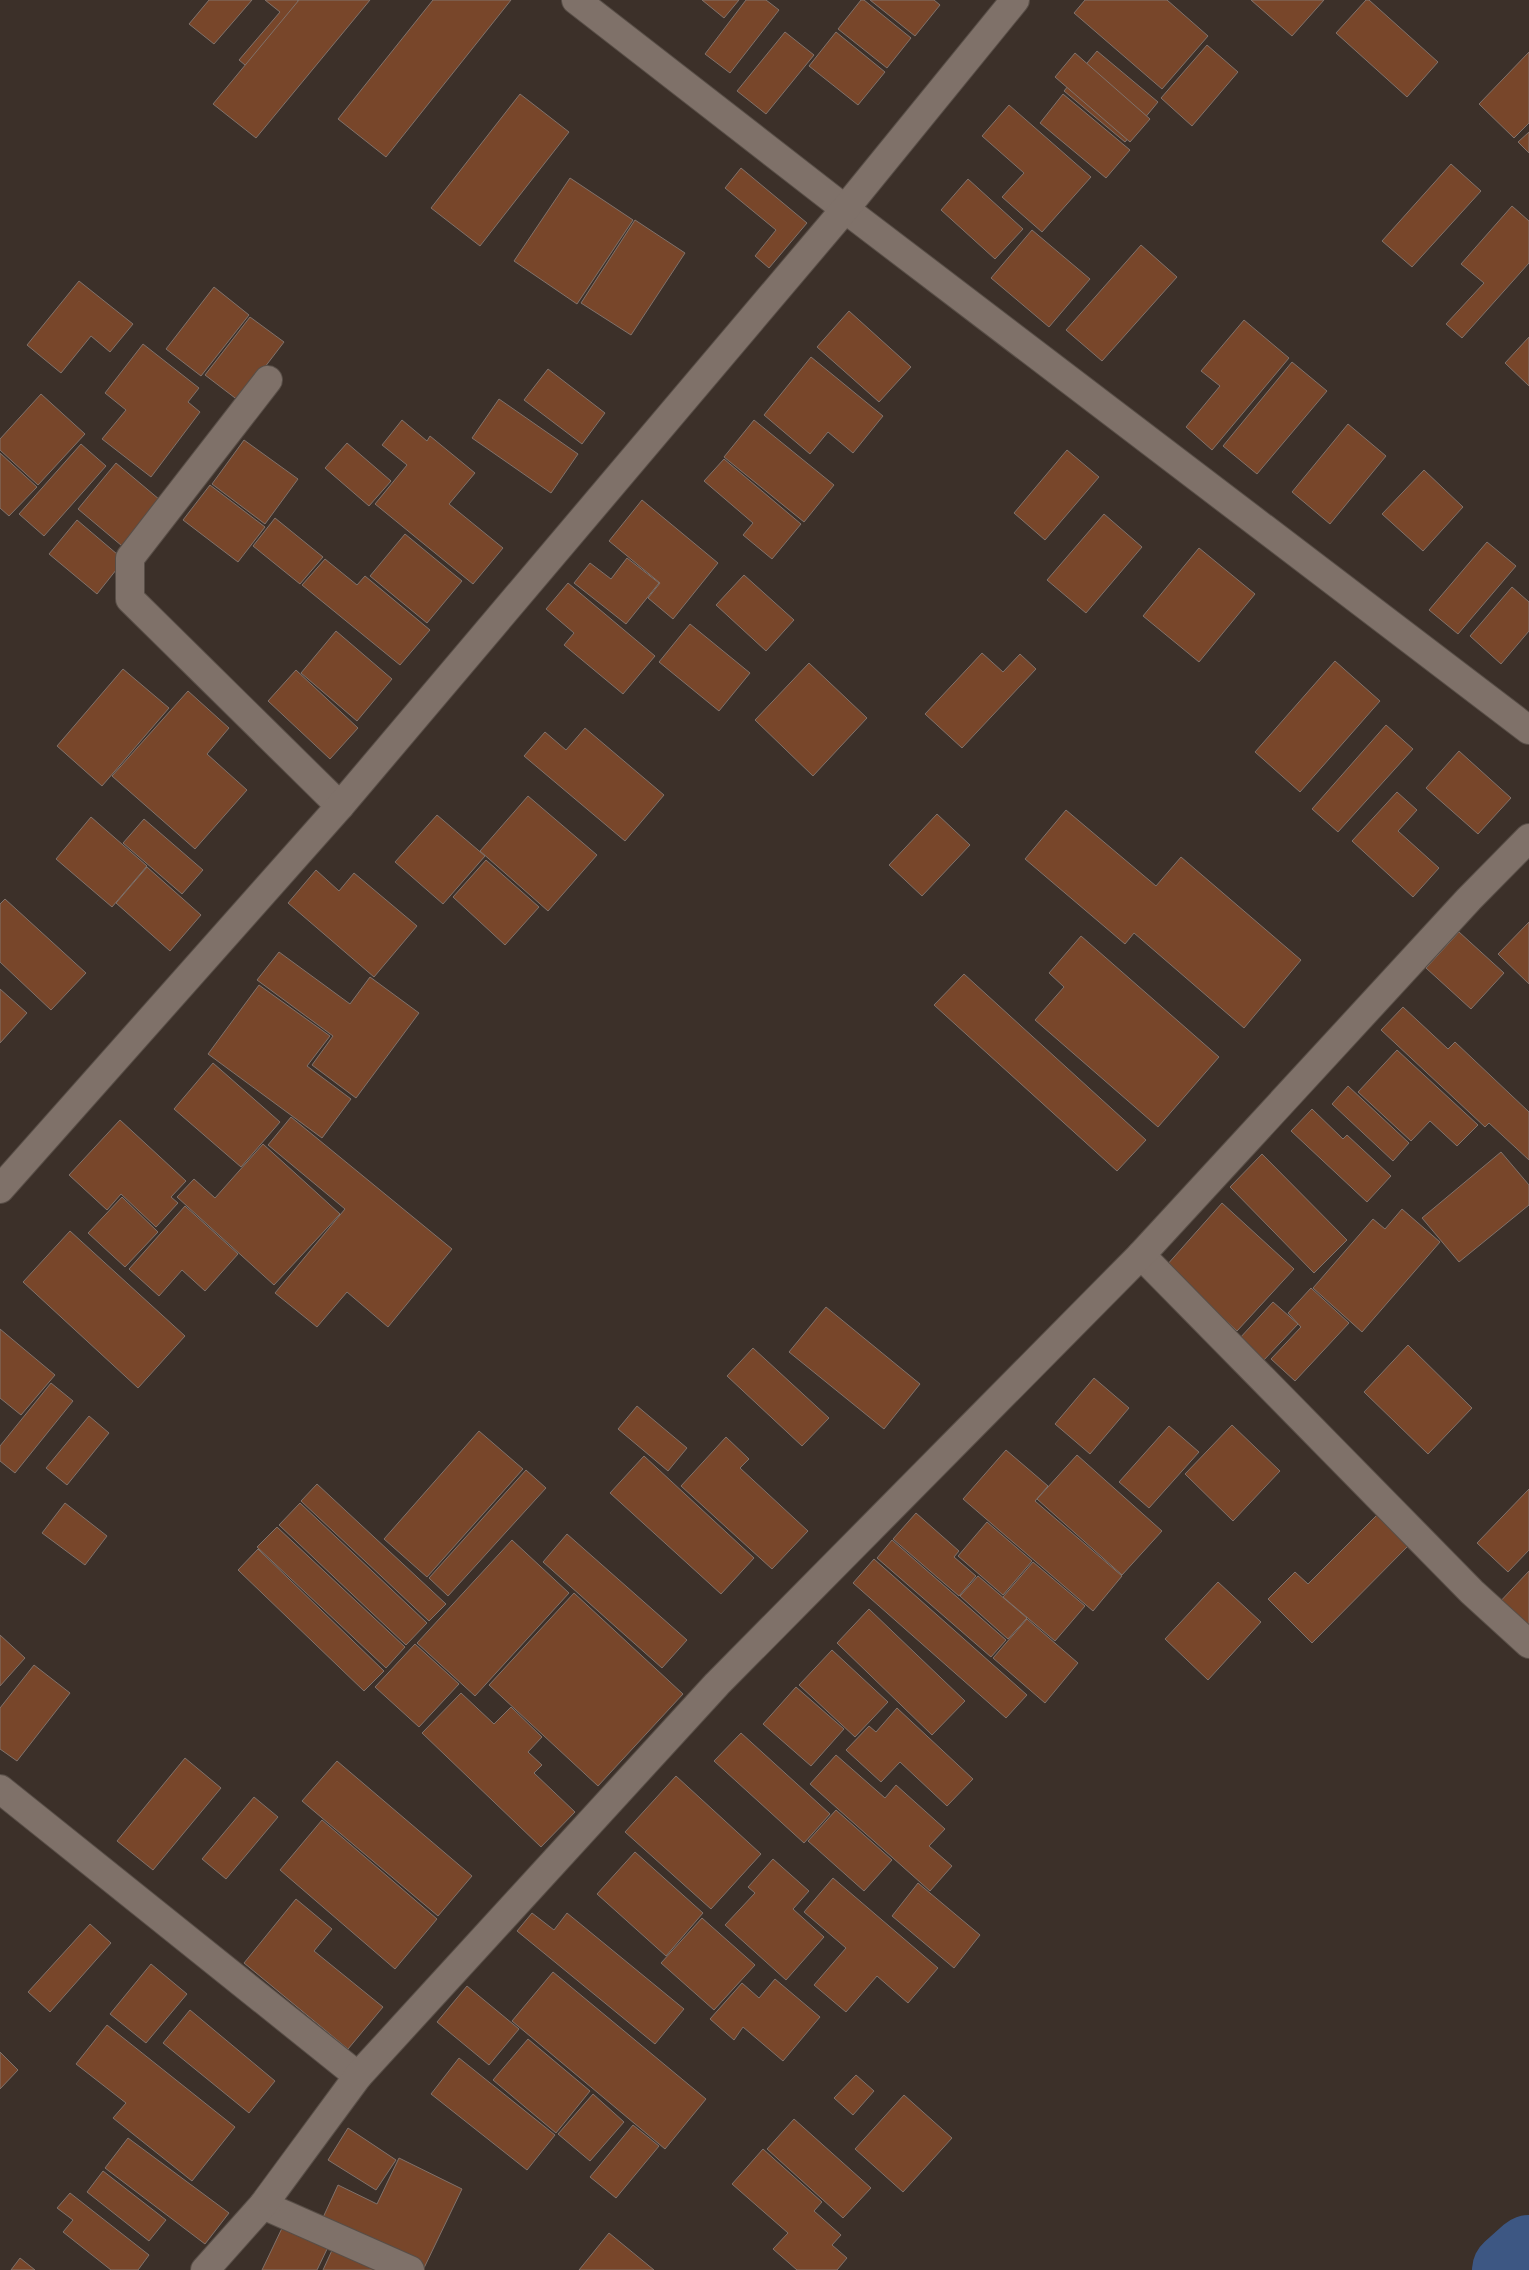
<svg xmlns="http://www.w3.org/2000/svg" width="1529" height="2270" font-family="'PT Sans',sans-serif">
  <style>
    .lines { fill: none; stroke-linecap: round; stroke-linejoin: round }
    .river { stroke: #3d5783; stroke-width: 76 }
    .building { fill: #78462a; stroke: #81726b }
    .minor-casing { stroke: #584e47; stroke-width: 30 }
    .tertiary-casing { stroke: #584e47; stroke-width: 30 }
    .minor { stroke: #7f7169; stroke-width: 28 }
    .tertiary { stroke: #7f7169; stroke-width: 28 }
  </style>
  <rect width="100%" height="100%" fill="#3c3029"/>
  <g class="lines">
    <path class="river" d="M1510 2270 1529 2253"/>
  </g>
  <g class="building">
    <path d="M209 0H252L214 44 189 24Z"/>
    <path d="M265 0H297L317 16 263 80 239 60 280 12Z"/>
    <path d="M299 0H370L256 138 213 104Z"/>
    <path d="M433 0H511L386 157 338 119Z"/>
    <path d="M702 0H739L724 18Z"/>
    <path d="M746 0H766L779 10 730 73 705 54Z"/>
    <path d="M861 0H864L911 38 887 68 838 29Z"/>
    <path d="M870 0H934L940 5 915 36Z"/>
    <path d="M1085 0H1167L1208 36 1162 89 1074 13Z"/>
    <path d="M1251 0H1324L1292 36Z"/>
    <path d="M1366 0H1369L1438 62 1407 97 1336 33Z"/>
    <path d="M785 32 814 55 766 114 737 91Z"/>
    <path d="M836 32 885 72 858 105 809 66Z"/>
    <path d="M1207 45 1238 72 1192 126 1161 98Z"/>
    <path d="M1097 51 1158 102 1125 142 1064 91Z"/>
    <path d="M1529 52V123L1514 138 1479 104Z"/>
    <path d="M1075 53 1150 119 1130 142 1055 77Z"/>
    <path d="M520 94 569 132 480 246 431 208Z"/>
    <path d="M1063 94 1130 150 1106 178 1040 123Z"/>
    <path d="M1009 105 1091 177 1042 232 1002 197 1024 173 982 136Z"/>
    <path d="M1529 132V153L1518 142Z"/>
    <path d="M1451 164 1481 191 1412 267 1382 241Z"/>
    <path d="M741 168 807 223 769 268 755 256 776 230 725 188Z"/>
    <path d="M570 178 633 220 577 304 514 261Z"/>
    <path d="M968 179 1023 229 995 259 941 210Z"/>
    <path d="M1512 206 1529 221V263L1462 338 1446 324 1484 283 1461 264Z"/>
    <path d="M635 220 685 253 631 335 581 303Z"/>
    <path d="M1032 230 1090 279 1049 327 991 278Z"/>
    <path d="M1141 245 1177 277 1102 361 1066 330Z"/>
    <path d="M79 281 133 324 110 352 91 336 61 373 27 345Z"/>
    <path d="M214 287 249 315 201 376 166 349Z"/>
    <path d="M849 311 911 367 879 402 817 347Z"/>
    <path d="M250 317 284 342 239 401 205 375Z"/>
    <path d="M1244 320 1289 358 1212 450 1186 427 1220 386 1201 371Z"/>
    <path d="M1529 337V386L1505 363Z"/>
    <path d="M143 344 199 388 188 402 200 412 151 477 102 439 126 410 105 393Z"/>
    <path d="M811 357 883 416 853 453 828 432 810 454 764 415Z"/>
    <path d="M1292 362 1327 391 1257 474 1223 446Z"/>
    <path d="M548 369 605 413 582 444 524 400Z"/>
    <path d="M41 394 85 434 38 485 0 450V439Z"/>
    <path d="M499 399 578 454 551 493 472 438Z"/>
    <path d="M402 420 427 441 430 436 475 473 449 504 503 548 473 584 375 504 407 465 382 445Z"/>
    <path d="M754 420 834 485 804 522 724 457Z"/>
    <path d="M1348 424 1386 456 1330 524 1292 492Z"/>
    <path d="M244 440 298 479 265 524 212 484Z"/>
    <path d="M347 443 391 481 369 506 325 468Z"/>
    <path d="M81 444 106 466 44 536 19 514Z"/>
    <path d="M1067 450 1099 477 1045 540 1014 513Z"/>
    <path d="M0 453 37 487 9 516 0 508Z"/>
    <path d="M724 459 801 524 772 559 743 535 753 523 704 481Z"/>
    <path d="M116 463 166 505 128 551 78 509Z"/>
    <path d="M1424 470 1463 507 1423 551 1382 514Z"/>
    <path d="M210 485 265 527 238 562 183 520Z"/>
    <path d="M642 500 718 563 673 619 648 598 660 583 609 541Z"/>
    <path d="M1104 514 1142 547 1086 613 1047 580Z"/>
    <path d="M275 518 323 557 300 584 253 546Z"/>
    <path d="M77 520 124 560 97 594 49 554Z"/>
    <path d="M405 534 462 581 427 623 370 576Z"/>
    <path d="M1487 542 1516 566 1458 634 1429 610Z"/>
    <path d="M1199 548 1255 594 1199 662 1143 616Z"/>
    <path d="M627 558 659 583 626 624 574 583 590 563 611 579Z"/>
    <path d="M325 559 357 585 365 576 430 630 400 665 302 585Z"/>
    <path d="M744 575 794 620 766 651 716 605Z"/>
    <path d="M568 583 655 656 623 694 564 645 574 633 546 609Z"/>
    <path d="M1512 587 1529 602V631L1501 664 1470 636Z"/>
    <path d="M690 624 750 673 719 711 659 662Z"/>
    <path d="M336 631 392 679 357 721 301 673Z"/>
    <path d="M982 653 1003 672 1020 654 1036 669 962 748 925 714Z"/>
    <path d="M1335 661 1380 701 1300 792 1255 752Z"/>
    <path d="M809 663 867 718 813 776 755 720Z"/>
    <path d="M123 669 169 708 102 786 57 746Z"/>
    <path d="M296 670 358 728 330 759 268 701Z"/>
    <path d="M188 691 229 728 207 754 247 790 195 849 112 776Z"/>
    <path d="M1386 725 1413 749 1338 832 1312 809Z"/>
    <path d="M585 728 664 795 625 841 524 756 545 732 566 750Z"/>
    <path d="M1459 751 1511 798 1478 834 1426 788Z"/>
    <path d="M1397 792 1417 810 1398 831 1439 868 1413 897 1352 841Z"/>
    <path d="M528 796 597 855 548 911 480 851Z"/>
    <path d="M1066 810 1156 886 1181 857 1301 960 1244 1028 1134 933 1125 944 1025 859Z"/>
    <path d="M937 814 970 845 922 896 889 865Z"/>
    <path d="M437 815 485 856 443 904 395 862Z"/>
    <path d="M91 817 147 866 112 907 56 859Z"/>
    <path d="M144 819 203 870 182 894 123 843Z"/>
    <path d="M486 860 539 907 505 945 453 897Z"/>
    <path d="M147 867 201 915 170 951 116 903Z"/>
    <path d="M316 870 339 891 354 873 417 926 374 977 288 903Z"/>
    <path d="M5 899 86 973 51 1010 0 962V904Z"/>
    <path d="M1529 922V984L1498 954Z"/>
    <path d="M1459 932 1504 973 1471 1009 1426 968Z"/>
    <path d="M1081 936 1219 1057 1158 1127 1035 1020 1064 987 1049 973Z"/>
    <path d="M279 952 350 1004 370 977 419 1013 356 1098 312 1065 333 1036 257 980Z"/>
    <path d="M964 974 1146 1140 1117 1171 934 1005Z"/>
    <path d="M259 985 330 1036 307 1066 351 1099 322 1138 208 1054Z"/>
    <path d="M0 989 27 1013 0 1043Z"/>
    <path d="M1403 1007 1448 1049 1455 1042 1529 1112V1160L1489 1123 1485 1127 1381 1030Z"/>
    <path d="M1397 1050 1478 1125 1457 1146 1430 1121 1411 1141 1358 1092Z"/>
    <path d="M213 1063 280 1122 241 1167 174 1109Z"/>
    <path d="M1348 1086 1409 1143 1393 1161 1332 1104Z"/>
    <path d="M1312 1109 1343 1139 1347 1135 1391 1176 1367 1202 1291 1131Z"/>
    <path d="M291 1117 452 1249 388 1327 347 1292 317 1327 275 1293 345 1209 268 1145Z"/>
    <path d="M120 1120 186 1181 171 1197 178 1203 156 1227 121 1194 107 1210 69 1175Z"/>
    <path d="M263 1144 340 1214 274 1285 177 1197 194 1179 215 1198Z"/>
    <path d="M1501 1152 1529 1185V1205L1459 1262 1422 1218Z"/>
    <path d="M1262 1154 1347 1240 1314 1273 1230 1187Z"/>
    <path d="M122 1197 158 1232 125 1267 88 1233Z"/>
    <path d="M1222 1203 1294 1269 1237 1331 1166 1266Z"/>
    <path d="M185 1206 238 1254 205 1291 182 1270 159 1296 129 1269Z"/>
    <path d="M1402 1209 1440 1242 1362 1332 1313 1288 1373 1219 1385 1229Z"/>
    <path d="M70 1231 185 1336 138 1388 23 1282Z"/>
    <path d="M1311 1288 1349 1323 1295 1381 1271 1359 1301 1327 1288 1313Z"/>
    <path d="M1273 1302 1298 1324 1263 1361 1239 1339Z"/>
    <path d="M826 1307 920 1384 884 1429 789 1352Z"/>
    <path d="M0 1329 55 1375 21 1415 0 1398Z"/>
    <path d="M1408 1345 1472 1408 1428 1454 1364 1392Z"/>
    <path d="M753 1348 829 1418 802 1446 727 1376Z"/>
    <path d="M1094 1378 1129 1408 1090 1454 1055 1424Z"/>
    <path d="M51 1383 73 1401 15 1473 0 1461V1446Z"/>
    <path d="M637 1406 687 1448 668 1471 618 1429Z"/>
    <path d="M89 1416 109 1433 67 1485 46 1468Z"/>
    <path d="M1232 1425 1280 1471 1233 1521 1185 1474Z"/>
    <path d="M1169 1426 1199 1452 1149 1508 1119 1482Z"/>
    <path d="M479 1431 523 1469 427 1577 384 1539Z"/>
    <path d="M726 1437 749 1459 740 1468 808 1531 772 1569 681 1486Z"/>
    <path d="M1006 1450 1048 1486 1035 1501 1122 1576 1093 1611 963 1499Z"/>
    <path d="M1077 1455 1162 1531 1122 1575 1037 1499Z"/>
    <path d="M644 1456 754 1558 721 1594 610 1493Z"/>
    <path d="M526 1470 546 1488 448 1596 429 1578Z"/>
    <path d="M317 1484 446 1604 429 1621 301 1501Z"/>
    <path d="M1529 1489V1550L1508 1572 1477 1543Z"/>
    <path d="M65 1503 107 1536 85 1565 42 1533Z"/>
    <path d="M300 1503 427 1623 406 1645 279 1525Z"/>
    <path d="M916 1513 959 1551 954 1557 976 1576 959 1596 893 1539Z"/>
    <path d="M1378 1514 1409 1545 1312 1643 1268 1599 1295 1572 1308 1584Z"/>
    <path d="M987 1522 1032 1561 1003 1595 958 1556Z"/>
    <path d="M277 1527 405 1647 386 1668 257 1547Z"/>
    <path d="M567 1534 687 1640 662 1668 543 1562Z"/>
    <path d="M512 1540 569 1593 475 1696 417 1643Z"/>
    <path d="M892 1540 1006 1640 991 1657 877 1558Z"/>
    <path d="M258 1549 384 1671 364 1691 238 1570Z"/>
    <path d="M874 1559 1027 1695 1006 1718 853 1583Z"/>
    <path d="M1033 1562 1085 1606 1055 1641 1003 1597Z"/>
    <path d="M1529 1571V1637L1496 1606Z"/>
    <path d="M978 1576 1027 1618 1008 1639 960 1596Z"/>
    <path d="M1218 1582 1261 1622 1208 1680 1165 1639Z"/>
    <path d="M574 1593 683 1694 598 1786 489 1685Z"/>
    <path d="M869 1609 965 1701 932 1735 837 1643Z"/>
    <path d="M1027 1619 1078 1663 1045 1703 993 1658Z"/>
    <path d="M0 1635 25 1658 0 1686Z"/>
    <path d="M415 1644 459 1684 419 1727 375 1687Z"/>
    <path d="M832 1650 888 1702 855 1737 799 1685Z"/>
    <path d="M34 1665 70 1693 17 1761 0 1749V1708Z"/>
    <path d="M796 1687 844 1729 811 1766 763 1724Z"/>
    <path d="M461 1693 494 1724 511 1707 542 1737 528 1752 542 1765 534 1773 575 1812 541 1847 422 1733Z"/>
    <path d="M897 1708 973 1779 947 1806 900 1762 881 1782 846 1750 869 1726 876 1732Z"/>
    <path d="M741 1733 830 1814 804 1843 714 1761Z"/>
    <path d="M836 1755 885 1798 896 1785 945 1829 929 1846 952 1866 930 1891 810 1784Z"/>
    <path d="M185 1758 221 1788 153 1870 117 1841Z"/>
    <path d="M337 1761 472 1876 438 1916 302 1801Z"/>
    <path d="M676 1776 761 1854 711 1909 625 1832Z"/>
    <path d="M254 1797 278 1817 226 1879 202 1859Z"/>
    <path d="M836 1810 892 1860 864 1891 808 1841Z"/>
    <path d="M322 1820 437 1919 395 1969 280 1870Z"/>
    <path d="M635 1852 703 1913 666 1956 597 1894Z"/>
    <path d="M773 1859 809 1891 793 1909 824 1937 786 1980 725 1925 755 1893 748 1887Z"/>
    <path d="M833 1878 938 1968 908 2003 877 1976 846 2012 814 1985 846 1948 804 1912Z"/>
    <path d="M918 1883 980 1935 954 1968 892 1916Z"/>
    <path d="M296 1899 332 1929 314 1951 383 2007 348 2049 244 1963Z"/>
    <path d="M532 1913 554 1930 567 1913 684 2009 655 2044 517 1931Z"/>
    <path d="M702 1918 755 1965 714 2010 661 1963Z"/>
    <path d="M90 1924 111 1943 50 2012 28 1992Z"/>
    <path d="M151 1964 187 1994 146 2043 110 2014Z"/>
    <path d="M553 1972 706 2099 665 2149 512 2021Z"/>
    <path d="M775 1979 820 2017 783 2061 743 2027 734 2040 710 2019 742 1983 759 1998Z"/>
    <path d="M467 1986 519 2029 489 2065 437 2022Z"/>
    <path d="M190 2010 275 2081 249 2113 163 2043Z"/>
    <path d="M107 2025 235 2127 192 2181 113 2118 126 2103 76 2064Z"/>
    <path d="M528 2039 590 2091 556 2133 493 2080Z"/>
    <path d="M0 2052 18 2070 0 2089Z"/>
    <path d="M459 2058 555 2135 527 2170 431 2094Z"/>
    <path d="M856 2075 874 2091 853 2115 834 2098Z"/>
    <path d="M593 2094 624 2122 590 2161 558 2134Z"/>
    <path d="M904 2095 952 2138 903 2192 855 2149Z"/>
    <path d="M794 2119 871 2188 843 2218 767 2149Z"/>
    <path d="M633 2125 659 2146 616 2198 590 2177Z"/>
    <path d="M348 2128 396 2160 376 2190 328 2160Z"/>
    <path d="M128 2138 229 2213 205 2244 105 2168Z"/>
    <path d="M763 2149 822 2202 814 2211 841 2235 832 2245 847 2258 837 2270H797L773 2249 788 2233 732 2184Z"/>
    <path d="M399 2158 462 2189 423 2270 320 2224 338 2185 377 2204Z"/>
    <path d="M103 2171 166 2220 149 2241 87 2192Z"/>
    <path d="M70 2193 149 2255 138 2270H111L63 2232 73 2220 57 2208Z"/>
    <path d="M284 2224 329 2245 317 2270H262Z"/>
    <path d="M609 2233 654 2270H579Z"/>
    <path d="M333 2248 381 2270H323Z"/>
    <path d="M20 2258 35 2270H11Z"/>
  </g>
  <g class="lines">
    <defs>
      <g id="minor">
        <path d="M576 0 845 209 1529 730"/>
        <path d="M268 380 130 558V599L340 806"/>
        <path d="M0 1189 340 806 845 209 1015 0"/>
        <path d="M1141 1255 1472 1592 1529 1644"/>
        <path d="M0 1789 358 2076"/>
        <path d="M263 2205 410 2270"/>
      </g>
      <path id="tertiary" d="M205 2270 263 2205 358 2076 717 1684 1141 1255 1469 899 1529 838"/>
    </defs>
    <use href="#minor" class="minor-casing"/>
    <use href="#tertiary" class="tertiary-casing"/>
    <use href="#minor" class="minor"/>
    <use href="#tertiary" class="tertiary"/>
  </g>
</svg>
